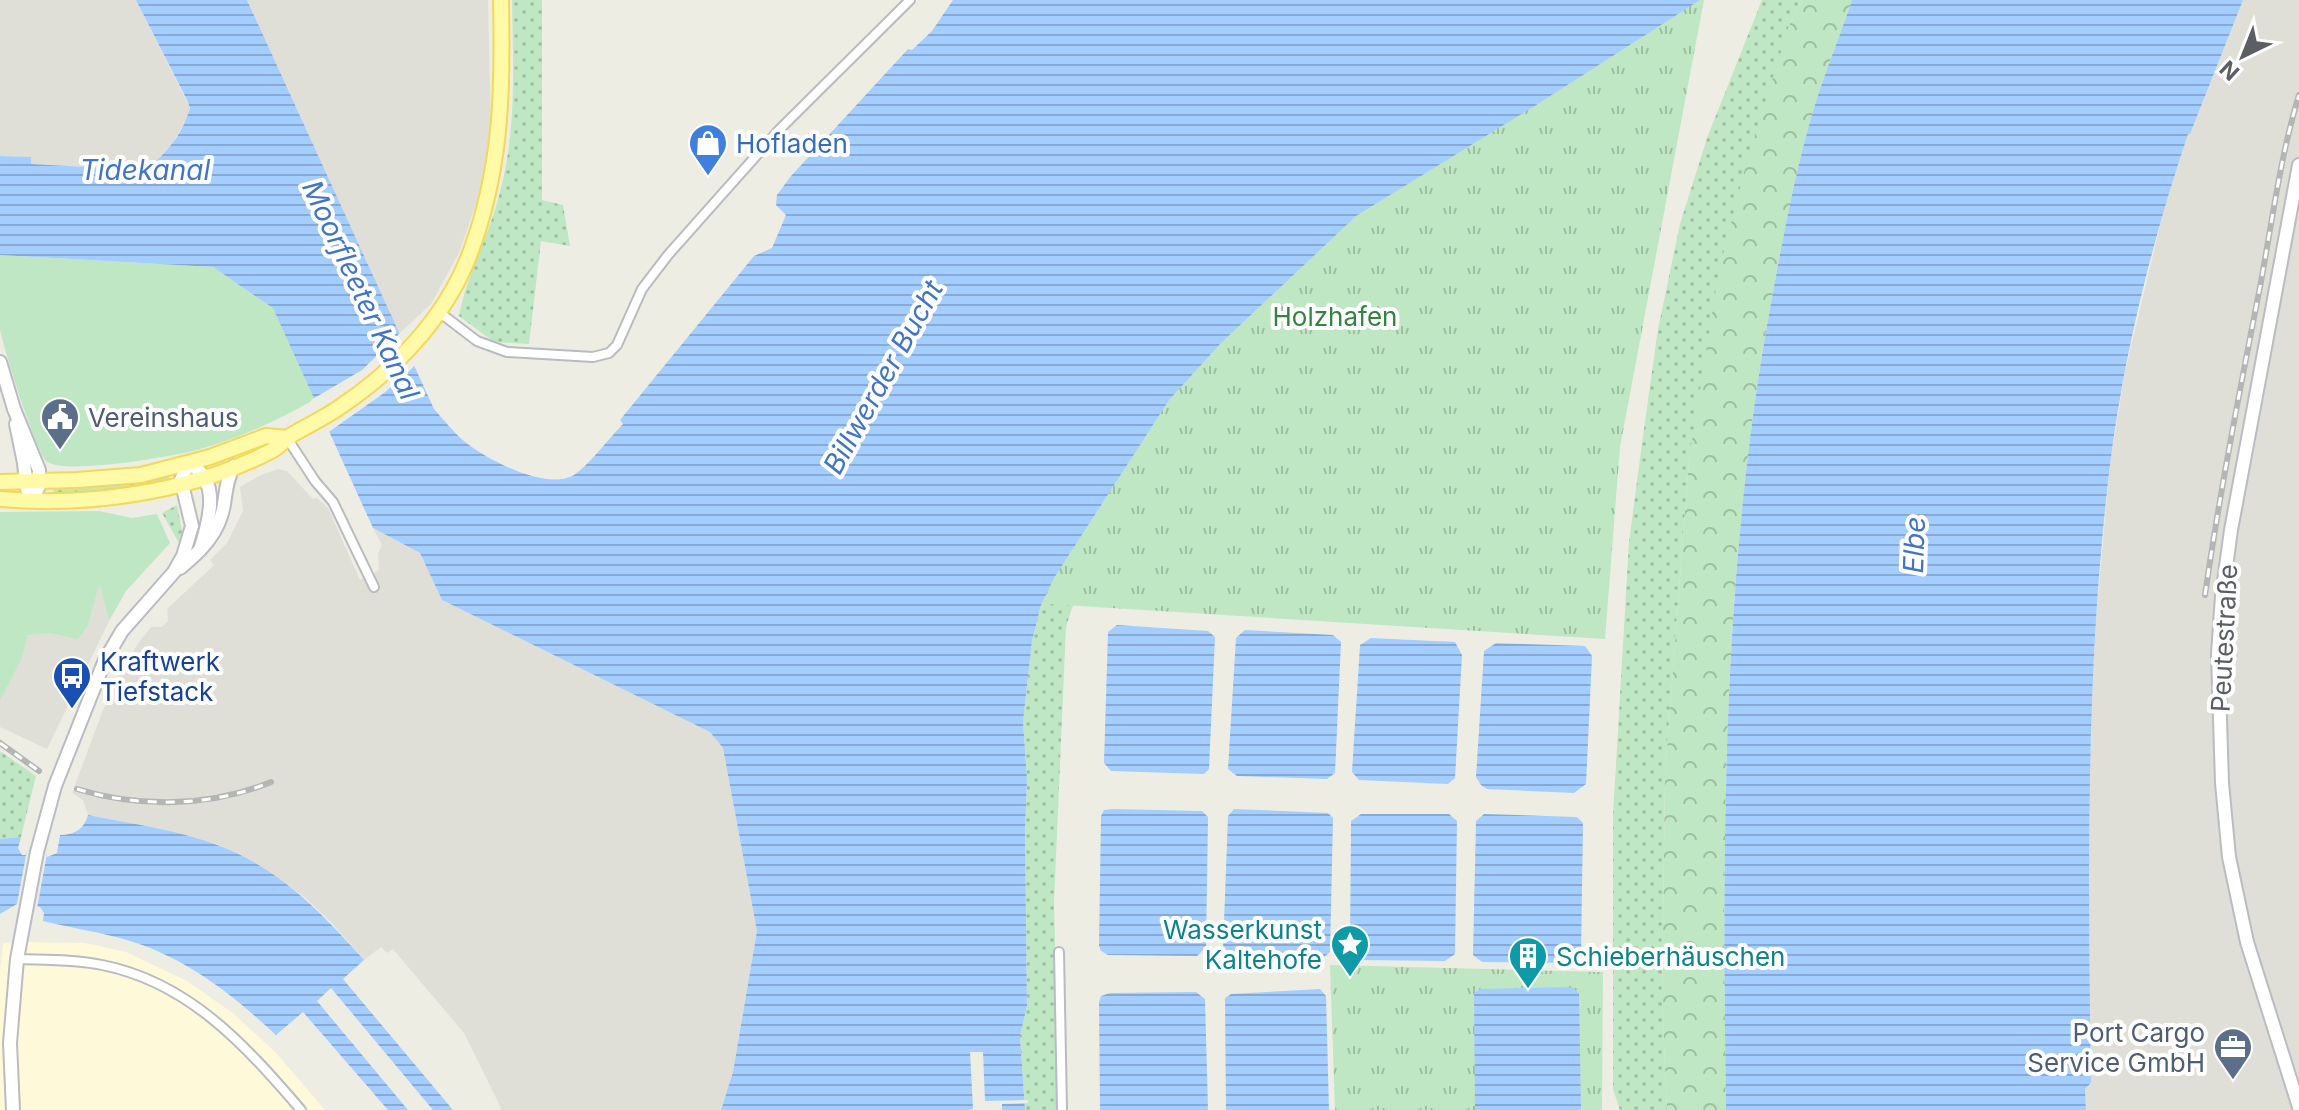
<svg xmlns="http://www.w3.org/2000/svg" width="2299" height="1110" font-family="Inter,sans-serif">
  <style>
    .commercial { fill: #fef9d8 }
    .industrial { fill: #dfdfd8 }
    .grass { fill: url(#grass-dots) }
    .forest { fill: url(#forest-crowns) }
    .park { fill: url(#park-tufts) }
    .garden { fill: #bfe7c3 }
    .water { fill: url(#water-rules) }
    .pier { fill: #eeede3 }
    .lines { fill: none; stroke-linecap: round; stroke-linejoin: round }
    .street-casing { stroke: #b8bbc0; stroke-width: 12 }
    .secondary-casing { stroke: #b9bcc2; stroke-width: 16 }
    .primary-casing { stroke: #f4d857; stroke-width: 18 }
    .street { stroke: #fff; stroke-width: 8 }
    .secondary { stroke: #fff; stroke-width: 12 }
    .primary { stroke: #fffaa8; stroke-width: 14 }
    .rail-casing { stroke: #b4b5b5; stroke-width: 6 }
    .rail { stroke: #fff; stroke-width: 3; stroke-dasharray: 9; stroke-linecap: butt }
    .labels { text-anchor: middle; dominant-baseline: central; stroke-width: 8; stroke-linejoin: round; paint-order: stroke }
    .shop-label { font-size: 26px; fill: #366cbe; stroke: #fff; text-anchor: start }
    .park-label { font-size: 26px; fill: #32843f; stroke: #fff }
    .service-label { font-size: 26px; fill: #4e5e75; stroke: #fff; text-anchor: start }
    .street-label { font-size: 26px; fill: #5b5f64; stroke: #fff }
    .transit-label { font-size: 26px; fill: #164399; stroke: #fff; text-anchor: start }
    .culture-label { font-size: 26px; fill: #0d838f; stroke: #fff; text-anchor: end }
    .water-label { font-size: 28px; font-style: italic; fill: #4275c6; stroke: #fff }
  </style>
  <defs>
    <pattern id="grass-dots" width="8" height="8" patternUnits="userSpaceOnUse" patternTransform="scale(2)"><rect width="8" height="8" fill="#bfe7c3"/><path d="M2 2h.1M6 6h.1" fill="none" stroke="#9ebea2" stroke-width="1.8" stroke-linecap="round"/></pattern>
    <pattern id="forest-crowns" width="20" height="18" patternUnits="userSpaceOnUse" patternTransform="scale(2)"><rect width="20" height="18" fill="#bfe7c3"/><path d="M2 6a3 3 0 1 1 6 0M12 15a3 3 0 1 1 6 0" fill="none" stroke="#9ebea2"/></pattern>
    <pattern id="park-tufts" width="24" height="20" patternUnits="userSpaceOnUse" patternTransform="scale(2)"><rect width="24" height="20" fill="#bfe7c3"/><path d="M3 7l-1-3M5 7V3M7 7l1-3M15 17l-1-3M17 17v-4M19 17l1-3" fill="none" stroke="#9ebea2"/></pattern>
    <pattern id="water-rules" width="6" height="5" patternUnits="userSpaceOnUse" patternTransform="scale(2)"><rect width="6" height="5" fill="#a3ceff"/><path d="M0 2.5h6" fill="none" stroke="#88aad2"/></pattern>
  </defs>
  <rect width="100%" height="100%" fill="#eeede3"/>
  <path class="commercial" d="M27 942 85 943 126 952 187 981 234 1014 276 1053 325 1110H0V971L3 943Z"/>
  <g class="industrial">
    <path d="M0 0H136L190 108 187 118 171 146 156 161H125V169L31 164 30 157 0 156Z"/>
    <path d="M247 0H488L491 136 478 198 459 253 431 304 399 334Z"/>
    <path d="M2243 0H2299V1110H2086L2085 1089 2091 1083 2088 849 2090 733 2096 619 2110 464 2125 372 2168 192 2188 134H2190Z"/>
    <path d="M278 469 287 471 313 499 317 498 328 508 360 580 379 570 378 554 382 545 373 528 420 553 442 600 711 732 723 748 757 931 733 1072 721 1110H499L501 1108 464 1033 393 949 387 953 381 947 364 960 331 922 303 896 251 860 219 845 185 835 88 815 83 800 72 793 103 710 119 675 137 645 151 627H162L168 621 167 609 214 565 210 560 227 543 243 511 240 487 261 475Z"/>
    <path d="M100 584 109 621 47 749 0 727V701L22 658 28 634 51 633 92 614 93 601Z"/>
  </g>
  <g class="grass">
    <path d="M512 0H542V200L563 205 570 246 541 241 529 344 494 342 459 316C467 273 490 234 500 192 517 129 513 64 512 0Z"/>
    <path d="M1762 0H1801L1789 26 1689 459 1665 775 1662 1000 1667 1110H1620L1613 1089V815L1629 542 1643 436 1658 329 1680 224 1707 138Z"/>
    <path d="M169 476V480L106 491 53 494 54 487 128 482Z"/>
    <path d="M177 505 182 531 179 543 162 513Z"/>
    <path d="M1054 578 1085 585 1072 608 1066 627 1054 902 1059 1110H1025L1020 1036 1027 1006 1025 832 1027 779 1023 720 1032 641 1041 605Z"/>
    <path d="M0 751 36 776 21 837 0 839Z"/>
  </g>
  <path class="forest" d="M1801 0H1852C1840 36 1825 72 1814 108 1795 171 1783 238 1771 303 1722 569 1722 840 1726 1110H1667L1662 1000 1665 775 1689 459 1719 270 1748 157 1789 26Z"/>
  <g class="park">
    <path d="M1172 0H1704L1620 447 1605 639 1015 602Z"/>
    <path d="M1330 965 1603 972 1602 1110H1335Z"/>
  </g>
  <g class="garden">
    <path d="M0 255 213 267 274 308 315 399C279 420 238 439 197 450 173 456 63 476 46 461 36 451 2 346 0 328 0 305 0 278 0 255Z"/>
    <path d="M99 511 132 518 157 514 170 543 126 591 109 621 100 585C91 604 94 624 77 639L51 633 28 635 22 658 0 701V512Z"/>
  </g>
  <g class="water">
    <path d="M136 0H247L434 409C444 420 453 432 464 441 485 459 545 490 572 476 586 469 610 437 623 424L620 420 754 256 772 248 786 215 776 205 777 195 791 176 908 49 912 50 932 31 953 0H1700L1533 107 1356 216 1220 344 1169 400 1054 578 1041 605 1032 641 1023 721 1027 779 1025 832 1027 1006 1020 1036 1025 1110H721L733 1072 757 931 723 748 710 732 442 600 420 553 373 528 273 308 213 267 0 255V156L31 157V164L124 169 125 161H156C172 147 184 129 190 108L187 100Z"/>
    <path d="M1852 0H2243L2190 134H2188C2152 241 2124 353 2110 465 2085 670 2088 877 2091 1083L2085 1089 2086 1110H1726C1722 840 1722 569 1771 303 1783 238 1795 171 1814 108 1825 72 1840 36 1852 0Z"/>
    <path d="M1117 625 1208 631 1215 637 1209 769 1204 774 1111 771 1104 763 1108 632Z"/>
    <path d="M1245 630 1333 635 1341 642 1335 773 1327 779 1237 776 1228 769 1236 638Z"/>
    <path d="M1371 638 1455 642 1462 655 1455 778 1448 784 1359 780 1352 772 1360 645Z"/>
    <path d="M1496 643 1585 646 1592 656 1586 784 1574 793 1487 789 1481 785 1476 777 1484 651Z"/>
    <path d="M1112 809 1202 811 1208 817 1206 947 1197 956 1108 955 1101 951 1099 946 1101 816 1104 810Z"/>
    <path d="M1234 809 1328 813 1333 818 1330 952 1324 957H1231L1223 949 1228 816Z"/>
    <path d="M1361 814H1449L1457 821 1455 954 1445 961 1359 960 1350 949 1351 821Z"/>
    <path d="M1484 814 1577 817 1583 823 1581 957 1575 963 1482 962 1473 955 1476 821Z"/>
    <path d="M88 815C132 824 179 830 220 846 280 869 322 913 364 960L343 979 453 1110H433L331 988 317 1001 408 1110H388L303 1012 276 1035C232 994 185 957 127 940 100 932 71 928 43 921L44 913 40 907 17 904 0 914V839L21 837 18 848 22 855H26L27 850 47 854V857L57 853 60 835C75 835 84 829 88 815Z"/>
    <path d="M1572 987 1579 993 1581 1110H1475L1474 993 1480 989Z"/>
    <path d="M1320 989 1326 996 1329 1110H1226L1225 998 1231 994Z"/>
    <path d="M1196 992 1205 999 1208 1110H1100L1099 1002 1101 996 1110 993Z"/>
  </g>
  <g class="pier">
    <path d="M402 331 418 363 384 393 326 434 311 400 362 370Z"/>
    <path d="M27 850 47 854 37 908 17 904Z"/>
    <path d="M970 1052H983L985 1101 1028 1100V1103L1002 1104V1110H968L973 1109Z"/>
  </g>
  <g class="lines">
    <defs>
      <g id="street">
        <path d="M439 312 477 341 507 352 593 357 609 353 617 345 642 289 668 255 780 129 910 0"/>
        <path d="M287 438 315 481 333 502 374 587"/>
        <path d="M1059 952 1062 1110"/>
        <path d="M17 959C45 960 74 959 102 965 189 982 246 1046 301 1110"/>
      </g>
      <g id="secondary">
        <path d="M2299 165 2231 530 2222 596 2218 654 2222 783 2229 857 2247 942 2299 1107"/>
        <path d="M0 362 14 409 39 470V486L32 500"/>
        <path d="M16 424 24 463 27 489"/>
        <path d="M180 568C201 551 220 532 224 504 226 491 227 478 234 466"/>
        <path d="M13 1110 10 1043 17 959 37 852 55 786 105 660 122 631 174 572 183 556 192 526 181 480 188 464C222 478 209 522 200 550"/>
      </g>
      <g id="primary">
        <path d="M0 482 77 480 141 475 210 457 266 436 287 438"/>
        <path d="M0 499C88 507 192 492 271 451 278 448 283 441 290 436 305 427 322 419 337 409 393 372 444 320 469 256 502 170 503 90 501 0"/>
      </g>
    </defs>
    <use href="#street" class="street-casing"/>
    <use href="#secondary" class="secondary-casing"/>
    <use href="#primary" class="primary-casing"/>
    <use href="#street" class="street"/>
    <use href="#secondary" class="secondary"/>
    <use href="#primary" class="primary"/>
    <defs>
      <g id="rail">
        <path d="M2205 595C2220 491 2240 389 2260 287 2272 223 2280 157 2299 95"/>
        <path d="M0 743 39 771"/>
        <path d="M77 789C139 808 211 807 271 782"/>
      </g>
    </defs>
    <use href="#rail" class="rail-casing"/>
    <use href="#rail" class="rail"/>
  </g>
  <defs>
    <symbol id="shop-pin" viewBox="-11 -11 22 30"><path d="M0 17L-7.5 6A9.5 9.5 0 1 1 7.5 6Z" fill="#3f7fe0" stroke="#fff"/><path d="M-5-2.5h2.3a2.7 3.5 0 0 1 5.4 0H5L5.5 6h-11ZM-1.5-2.5h3a1.5 2.3 0 0 0-3 0Z" fill="#fff"/></symbol>
    <symbol id="civic-pin" viewBox="-11 -11 22 30"><path d="M0 17L-7.5 6A9.5 9.5 0 1 1 7.5 6Z" fill="#5c6f8a" stroke="#fff"/><path d="M-.6-6.5H3V-4.5H.6V-3L4-1V1h2V6H-6V1h2V-1L-.6-3ZM-1.2 2.5V6h2.4V2.5Z" fill="#fff"/></symbol>
    <symbol id="bus-pin" viewBox="-11 -11 22 30"><path d="M0 17L-7.5 6A9.5 9.5 0 1 1 7.5 6Z" fill="#1a4fb4" stroke="#fff"/><path d="M-5-6H5V4H4V6H2V4H-2V6H-4V4H-5ZM-3.5-4V0h7V-4ZM-3.5 1.2v1.5H-2V1.2ZM2 1.2v1.5H3.5V1.2Z" fill="#fff"/></symbol>
    <symbol id="sight-pin" viewBox="-11 -11 22 30"><path d="M0 17L-7.5 6A9.5 9.5 0 1 1 7.5 6Z" fill="#0f9aa8" stroke="#fff"/><path d="M0-6L1.8-2.2L6-1.7L2.9 1.2L3.7 5.4L0 3.3L-3.7 5.4L-2.9 1.2L-6-1.7L-1.8-2.2Z" fill="#fff"/></symbol>
    <symbol id="building-pin" viewBox="-11 -11 22 30"><path d="M0 17L-7.5 6A9.5 9.5 0 1 1 7.5 6Z" fill="#0f9aa8" stroke="#fff"/><path d="M-4-6H4V6H1V3H-1V6H-4ZM-2.5-4.3h1.7v1.8h-1.7ZM.8-4.3h1.7v1.8H.8ZM-2.5-1h1.7V.8h-1.7ZM.8-1h1.7V.8H.8Z" fill="#fff"/></symbol>
    <symbol id="office-pin" viewBox="-11 -11 22 30"><path d="M0 17L-7.5 6A9.5 9.5 0 1 1 7.5 6Z" fill="#5c6f8a" stroke="#fff"/><path d="M-6-3h4V-5.5h4V-3h4V5H-6ZM-1-4.5V-3h2v-1.5ZM-6 0V1H6V0Z" fill="#fff"/></symbol>
  </defs>
  <g fill-rule="evenodd">
    <use href="#shop-pin" x="686" y="121" width="44" height="60"/>
    <use href="#civic-pin" x="38" y="395" width="44" height="60"/>
    <use href="#bus-pin" x="50" y="654" width="44" height="60"/>
    <use href="#sight-pin" x="1328" y="922" width="44" height="60"/>
    <use href="#building-pin" x="1506" y="934" width="44" height="60"/>
    <use href="#office-pin" x="2211" y="1025" width="44" height="60"/>
  </g>
  <g class="labels">
    <g class="shop-label">
      <text x="736" y="143">Hofladen</text>
    </g>
    <g class="park-label">
      <text x="1335" y="316">Holzhafen</text>
    </g>
    <g class="service-label">
      <text x="88" y="417">Vereinshaus</text>
      <text x="2205" y="1032" text-anchor="end">Port Cargo<tspan x="2205" dy="30">Service GmbH</tspan></text>
    </g>
    <g class="street-label">
      <text transform="translate(2224 638) rotate(-87)">Peutestraße</text>
    </g>
    <g class="transit-label">
      <text x="100" y="661">Kraftwerk<tspan x="100" dy="30">Tiefstack</tspan></text>
    </g>
    <g class="culture-label">
      <text x="1322" y="929">Wasserkunst<tspan x="1322" dy="30">Kaltehofe</tspan></text>
      <text x="1556" y="956" text-anchor="start">Schieberhäuschen</text>
    </g>
    <g class="water-label">
      <text x="145" y="170">Tidekanal</text>
      <text transform="translate(361 290) rotate(65)">Moorfleeter Kanal</text>
      <text transform="translate(883 377) rotate(-61)">Billwerder Bucht</text>
      <text transform="translate(1914 545) rotate(-88)">Elbe</text>
    </g>
  </g>
  <g transform="translate(2243 56) rotate(223)" stroke="#ffffff" stroke-width="6" paint-order="stroke">
  <path d="M0-6L14 30L0 20L-14 30Z" fill="#5b5f64"/>
  <text y="-12" font-size="22" font-weight="bold" text-anchor="middle" fill="#5b5f64">N</text>
  </g>
</svg>
